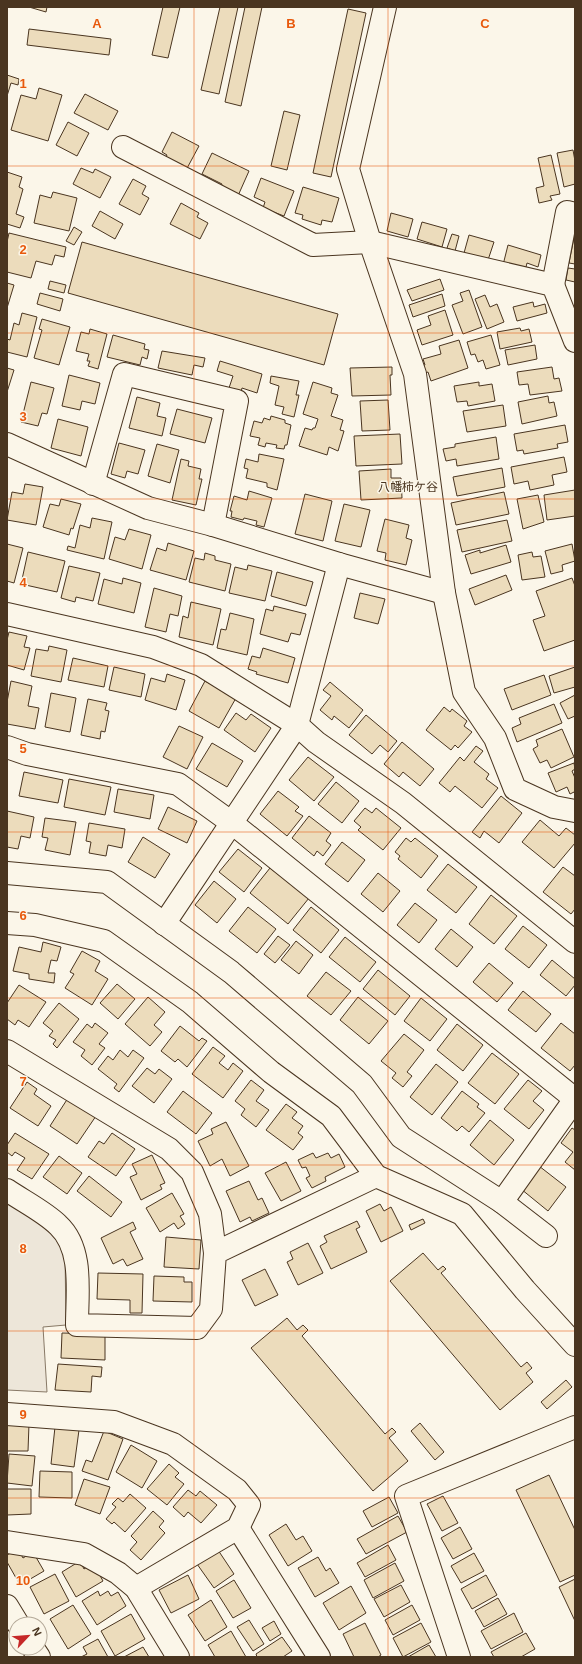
<svg xmlns="http://www.w3.org/2000/svg" width="582" height="1664" font-family="Arial,'Noto Sans JP',sans-serif">
  <style>
    .green { fill: #ede6d9; stroke: #887966 }
    .building { fill: #ecdcbc; stroke: #4a3520 }
    .lines { fill: none; stroke-linecap: round; stroke-linejoin: round }
    .minor-casing { stroke: #4a3520; stroke-width: 24 }
    .minor { stroke: #fbf6e9; stroke-width: 22 }
    .grid { fill: none; stroke: #e8590c; stroke-width: 1; stroke-opacity: 0.55 }
    .labels { text-anchor: middle; dominant-baseline: central; stroke-width: 3; stroke-linejoin: round; paint-order: stroke }
    .neighbourhood-label { font-size: 12px; fill: #4a3520; stroke: #fbf6e9 }
    .grid-label { font-size: 13px; text-anchor: middle; font-weight: bold; fill: #e8590c; stroke: #fbf6e9; stroke-width: 3; stroke-linejoin: round; paint-order: stroke }
  </style>
  <rect width="100%" height="100%" fill="#fbf6e9"/>
  <path class="green" d="M7 1203 49 1229 65 1253 66 1325 43 1327 47 1392 7 1390Z"/>
  <g class="building">
    <path d="M29 7H47L46 12Z"/>
    <path d="M163 7H180L168 58 152 55Z"/>
    <path d="M220 7H238L219 94 201 90Z"/>
    <path d="M245 7H262L241 106 225 102Z"/>
    <path d="M348 9 366 13 331 177 313 173Z"/>
    <path d="M29 29 111 39 109 55 27 45Z"/>
    <path d="M7 75 19 79 18 85 11 83 7 96Z"/>
    <path d="M39 88 62 95 48 141 11 130 21 95 36 99Z"/>
    <path d="M85 94 118 111 108 130 74 113Z"/>
    <path d="M284 111 300 115 287 170 271 166Z"/>
    <path d="M68 122 89 133 77 156 56 145Z"/>
    <path d="M172 132 199 146 185 172 164 161 167 155 162 152Z"/>
    <path d="M573 150 575 161V184L564 187 557 153Z"/>
    <path d="M212 153 249 171 237 198 220 189 222 184 202 174Z"/>
    <path d="M551 155 560 194 550 196 552 200 539 203 536 188 544 186 538 158Z"/>
    <path d="M81 168 93 173 95 169 111 177 100 198 73 184Z"/>
    <path d="M7 172 22 177 19 187 23 189 16 214 24 217 20 228 7 224Z"/>
    <path d="M261 178 294 191 284 216 263 208 265 202 254 197Z"/>
    <path d="M133 179 146 186 142 194 149 198 140 215 119 204Z"/>
    <path d="M303 187 339 198 332 222 322 220 321 225 302 219 303 215 295 213Z"/>
    <path d="M53 192 77 198 69 231 34 223 40 195 51 198Z"/>
    <path d="M181 203 199 213 197 217 208 223 200 239 170 224Z"/>
    <path d="M100 211 123 224 115 239 92 226Z"/>
    <path d="M391 213 413 219 408 237 387 231Z"/>
    <path d="M422 222 447 229 442 247 417 239Z"/>
    <path d="M74 227 82 232 74 245 66 241Z"/>
    <path d="M9 233 66 247 64 257 55 255 52 265 36 261 31 278 7 272V242Z"/>
    <path d="M452 234 459 236 455 251 447 248Z"/>
    <path d="M469 235 494 242 488 260 464 253Z"/>
    <path d="M574 238H575V264L569 263Z"/>
    <path d="M82 242 338 314 324 365 68 293Z"/>
    <path d="M508 245 541 255 538 267 527 263 525 271 503 265Z"/>
    <path d="M568 268 575 269V282L566 280Z"/>
    <path d="M440 279 444 290 412 301 407 290Z"/>
    <path d="M50 281 66 285 64 293 48 289Z"/>
    <path d="M7 283 14 285 7 308Z"/>
    <path d="M469 290 482 327 463 334 452 305 463 301 460 293Z"/>
    <path d="M40 293 63 299 60 311 37 304Z"/>
    <path d="M442 294 445 306 413 317 409 305Z"/>
    <path d="M485 295 490 307 497 304 504 322 487 329 475 299Z"/>
    <path d="M533 302 534 307 545 304 547 313 517 321 513 307Z"/>
    <path d="M445 310 453 335 422 345 417 330 431 325 428 316Z"/>
    <path d="M22 313 37 317 27 357 7 352V339L10 340 14 323 19 325Z"/>
    <path d="M42 319 70 327 59 365 34 358 42 330 39 329Z"/>
    <path d="M520 328 521 331 529 329 532 342 500 349 497 332Z"/>
    <path d="M90 329 107 334 98 369 88 366 90 361H87L89 354 76 351 81 332 89 334Z"/>
    <path d="M113 335 145 344 144 349 149 350 147 359 142 357 140 365 107 357Z"/>
    <path d="M491 335 500 365 486 369 483 360 478 362 475 354 471 355 467 342Z"/>
    <path d="M459 340 468 368 431 381 428 372 425 373 422 366 425 365 423 359 441 354 439 346Z"/>
    <path d="M535 345 537 359 508 365 505 350Z"/>
    <path d="M162 351 205 358 203 367 194 365 192 375 158 368Z"/>
    <path d="M220 361 262 374 257 393 242 388 241 392 229 388 233 376 217 371Z"/>
    <path d="M392 367V375H390L391 395 352 396 350 368Z"/>
    <path d="M552 367 554 379 559 378 562 391 530 395 528 384 519 385 517 372Z"/>
    <path d="M7 368 14 370 7 392Z"/>
    <path d="M69 375 100 383 95 404 82 401 80 410 62 406Z"/>
    <path d="M271 376 299 381 296 395H299L294 417 282 414 284 407 275 405 279 386 270 383Z"/>
    <path d="M31 382 54 388 47 414 42 413 38 426 21 422Z"/>
    <path d="M313 382 332 388 331 393 338 395 331 416 343 420 340 430 344 431 338 451 329 447 327 455 299 446 305 428 312 430 313 428H315L318 419 303 414Z"/>
    <path d="M479 382V386L492 384 495 401 468 406 467 401 457 402 454 386Z"/>
    <path d="M548 396 549 403 554 402 557 416 522 424 518 402Z"/>
    <path d="M137 397 160 403 157 416 166 418 162 436 129 428Z"/>
    <path d="M388 400 390 430 362 431 360 401Z"/>
    <path d="M503 405 506 426 467 432 463 411Z"/>
    <path d="M177 409 212 418 205 443 170 434Z"/>
    <path d="M271 416 285 420V423L291 425 287 445H285L284 449 276 448 277 445 266 443 265 447 258 445 260 438 250 436 254 421 262 423 264 418 270 420Z"/>
    <path d="M58 419 88 427 81 456 51 448Z"/>
    <path d="M565 425 568 442 557 444 558 448 524 454 523 450 517 451 514 434Z"/>
    <path d="M400 434 402 464 356 466 354 436Z"/>
    <path d="M496 437 499 459 457 466 456 459 446 461 443 449 455 447V444Z"/>
    <path d="M119 443 145 450 138 474 127 471 125 478 111 474Z"/>
    <path d="M157 444 179 450 170 483 148 476Z"/>
    <path d="M259 454 284 459 277 490 267 487V483L246 478 248 469 244 468 246 459 258 462Z"/>
    <path d="M564 457 567 472 552 475 554 485 530 490 528 481 514 484 511 467Z"/>
    <path d="M181 459 189 461 188 466 201 469 199 479H202L196 505 172 500Z"/>
    <path d="M502 468 505 487 457 496 453 477Z"/>
    <path d="M391 469V478H401L402 498 361 500 359 471Z"/>
    <path d="M25 484 43 487 36 525 7 520 12 492 23 494Z"/>
    <path d="M575 490V516L547 520 544 495Z"/>
    <path d="M249 491 272 498 264 527 256 525 257 521 244 518 243 520 231 517 232 511H230L234 496 247 500Z"/>
    <path d="M504 492 509 514 456 525 451 503Z"/>
    <path d="M305 494 332 501 323 541 295 534Z"/>
    <path d="M538 495 544 522 523 529 517 499Z"/>
    <path d="M61 499 81 504 73 529 71 528 69 535 43 527 50 504 59 506Z"/>
    <path d="M344 504 370 510 361 547 335 541Z"/>
    <path d="M92 518 112 522 104 559 67 550 68 546 75 548 80 525 90 528Z"/>
    <path d="M385 519 409 525 406 538 412 540 406 565 385 560 386 553 377 551Z"/>
    <path d="M507 520 512 541 462 552 457 530Z"/>
    <path d="M129 529 151 535 142 569 109 559 115 537 125 540Z"/>
    <path d="M168 543 194 551 186 580 150 570 157 548 166 551Z"/>
    <path d="M7 544 23 548 14 583 7 581Z"/>
    <path d="M572 544 575 561 562 565 563 571 551 574 545 551Z"/>
    <path d="M506 545 511 562 471 574 465 555 480 550V553Z"/>
    <path d="M28 552 65 561 57 592 21 584Z"/>
    <path d="M532 552 533 557 541 556 545 577 522 580 518 555Z"/>
    <path d="M205 553 215 556V560L231 564 225 591 189 582 195 558 204 560Z"/>
    <path d="M248 565 272 571 265 601 229 593 235 567 247 570Z"/>
    <path d="M69 566 100 573 93 601 76 597 75 602 61 598Z"/>
    <path d="M277 572 313 582 306 606 271 596Z"/>
    <path d="M506 575 512 590 475 605 469 589Z"/>
    <path d="M123 578 141 583 134 613 98 604 104 579 122 584Z"/>
    <path d="M572 578 575 586V640L544 651 533 620 545 616 536 591Z"/>
    <path d="M154 588 182 596 178 616 170 614 166 632 145 627Z"/>
    <path d="M360 593 385 599 378 624 354 618Z"/>
    <path d="M191 602 221 609 213 645 179 637 183 616 188 618Z"/>
    <path d="M274 606 306 614 300 635 291 633 288 642 260 634 266 609 273 611Z"/>
    <path d="M230 613 254 619 247 655 217 648 221 629 226 630Z"/>
    <path d="M9 632 27 636 24 647 30 648 24 670 7 665V640Z"/>
    <path d="M49 646 67 650 61 682 31 676 36 649 48 651Z"/>
    <path d="M263 648 295 658 288 683 256 674 257 672 248 669 252 656 260 658Z"/>
    <path d="M73 658 108 666 104 687 68 680Z"/>
    <path d="M114 667 145 674 141 697 109 690Z"/>
    <path d="M575 667V687L554 693 549 676Z"/>
    <path d="M167 674 185 680 176 710 145 700 151 678 165 682Z"/>
    <path d="M544 675 551 695 512 710 504 689Z"/>
    <path d="M11 681 32 686 28 706 39 708 35 729 7 724V702Z"/>
    <path d="M205 681 236 698 219 728 189 711Z"/>
    <path d="M330 682 363 710 349 728 334 716 332 720 320 710 331 696 323 690Z"/>
    <path d="M51 693 76 698 70 732 45 727Z"/>
    <path d="M575 695V716L568 719 560 703Z"/>
    <path d="M88 699 107 703 105 710 109 711 105 732 101 731 100 739 81 735Z"/>
    <path d="M554 704 562 723 517 742 512 728 521 724 519 718Z"/>
    <path d="M444 707 450 712 452 709 467 721 464 726 472 732 458 748 455 745 451 750 426 730Z"/>
    <path d="M236 713 246 720 251 714 271 728 255 752 224 730Z"/>
    <path d="M366 715 397 741 388 752 380 745 372 754 349 735Z"/>
    <path d="M179 726 203 737 187 769 163 757Z"/>
    <path d="M562 729 574 757 551 768 547 760 540 763 533 749 538 746 536 740Z"/>
    <path d="M402 742 434 769 420 786 403 772 399 777 384 764Z"/>
    <path d="M212 743 243 761 227 787 196 769Z"/>
    <path d="M476 746 483 751 474 762 489 774 486 779 498 788 482 808 455 786 450 792 439 783 460 757 464 761Z"/>
    <path d="M308 757 334 777 314 801 289 780Z"/>
    <path d="M574 763 575 769 572 771 575 778V794L574 792 570 794 567 787 556 792 548 773Z"/>
    <path d="M24 772 63 780 58 803 19 796Z"/>
    <path d="M69 779 111 787 105 815 64 807Z"/>
    <path d="M336 782 359 801 342 823 318 804Z"/>
    <path d="M118 789 154 795 150 819 114 812Z"/>
    <path d="M278 791 299 807 295 811 303 816 287 836 260 814Z"/>
    <path d="M501 796 522 813 499 843 484 831 480 838 472 832Z"/>
    <path d="M168 807 197 821 187 843 158 829Z"/>
    <path d="M365 808 372 813 376 808 401 828 383 850 358 830 361 827 354 821Z"/>
    <path d="M7 811 34 817 30 838 21 836 18 849 7 847Z"/>
    <path d="M309 816 331 833 326 841 331 845 323 856 317 851 314 856 292 838Z"/>
    <path d="M45 818 76 822 70 855 45 850 48 838 42 837Z"/>
    <path d="M540 820 559 836 566 828 575 835V843L554 868 522 842Z"/>
    <path d="M89 823 125 829 122 848 108 845 106 856 89 853 91 842 86 841Z"/>
    <path d="M143 837 170 854 155 878 128 862Z"/>
    <path d="M406 838 411 842 415 838 438 856 421 878 398 859 400 856 395 852Z"/>
    <path d="M342 842 365 860 348 882 325 864Z"/>
    <path d="M238 849 262 868 244 892 219 872Z"/>
    <path d="M448 864 477 887 456 913 427 890Z"/>
    <path d="M563 867 575 876V909L571 914 543 892Z"/>
    <path d="M270 868 309 898 288 924 250 893Z"/>
    <path d="M378 873 400 891 383 912 361 894Z"/>
    <path d="M214 881 236 899 217 923 195 905Z"/>
    <path d="M491 895 517 916 494 944 469 924Z"/>
    <path d="M415 903 437 920 419 943 397 925Z"/>
    <path d="M248 907 276 929 257 953 229 931Z"/>
    <path d="M311 907 339 930 321 953 293 930Z"/>
    <path d="M523 926 547 945 529 968 505 949Z"/>
    <path d="M451 929 473 947 457 967 435 949Z"/>
    <path d="M278 936 290 945 275 963 264 954Z"/>
    <path d="M345 937 376 962 360 982 329 957Z"/>
    <path d="M296 941 313 955 299 974 281 960Z"/>
    <path d="M43 942 61 947 57 961 51 960 48 973H55L54 983 29 979V974L13 971 19 947 41 952Z"/>
    <path d="M82 951 100 961 95 971 108 979 92 1005 65 988 74 974 70 972Z"/>
    <path d="M552 960 575 979V985L566 996 540 975Z"/>
    <path d="M489 963 513 983 497 1002 473 982Z"/>
    <path d="M378 970 410 996 395 1015 363 989Z"/>
    <path d="M326 972 351 991 331 1015 307 996Z"/>
    <path d="M117 984 135 999 118 1019 100 1003Z"/>
    <path d="M19 985 46 1002 29 1027 18 1020 15 1025 7 1019V1003Z"/>
    <path d="M523 991 551 1014 536 1032 508 1010Z"/>
    <path d="M148 997 165 1012 154 1025 162 1032 150 1046 125 1024Z"/>
    <path d="M358 997 388 1021 369 1044 340 1020Z"/>
    <path d="M421 998 447 1019 430 1041 404 1021Z"/>
    <path d="M59 1003 79 1019 57 1048 53 1044 56 1040 49 1036 53 1031 43 1023Z"/>
    <path d="M95 1023 108 1033 99 1044 105 1048 92 1065 81 1056 85 1050 73 1042 87 1024 92 1028Z"/>
    <path d="M561 1023 575 1034V1065L570 1071 541 1048Z"/>
    <path d="M457 1024 483 1045 463 1071 437 1050Z"/>
    <path d="M180 1026 199 1041 202 1038 207 1041 187 1067 178 1059 175 1062 161 1051Z"/>
    <path d="M404 1034 424 1050 407 1072 412 1076 403 1087 392 1078 396 1073 381 1061Z"/>
    <path d="M213 1047 225 1056 219 1063 228 1070 233 1063 243 1071 223 1098 192 1074Z"/>
    <path d="M120 1050 128 1057 133 1050 144 1058 119 1092 114 1088 117 1084 98 1069 108 1056 113 1060Z"/>
    <path d="M492 1053 519 1074 495 1104 468 1083Z"/>
    <path d="M436 1064 458 1082 432 1115 410 1097Z"/>
    <path d="M147 1068 155 1074 159 1069 172 1079 154 1103 132 1086Z"/>
    <path d="M251 1080 264 1090 256 1101 269 1110 256 1127 241 1115 245 1109 235 1101Z"/>
    <path d="M528 1080 542 1091 533 1101 544 1110 529 1129 504 1109Z"/>
    <path d="M27 1082 37 1089 34 1094 51 1106 38 1126 10 1108Z"/>
    <path d="M183 1091 212 1113 196 1134 167 1112Z"/>
    <path d="M462 1091 479 1104 477 1107 485 1113 469 1132 462 1126 457 1131 441 1118Z"/>
    <path d="M68 1098 96 1116 77 1144 50 1126Z"/>
    <path d="M286 1104 297 1112 292 1118 303 1126 298 1133 303 1137 293 1150 266 1130Z"/>
    <path d="M490 1120 514 1140 494 1165 470 1145Z"/>
    <path d="M226 1122 249 1166 230 1176 222 1159 210 1166 198 1141 213 1134 211 1129Z"/>
    <path d="M572 1128 575 1130V1170L565 1162 573 1152 561 1143Z"/>
    <path d="M15 1133 49 1154 32 1179 17 1170 25 1158 15 1152 12 1156 7 1152V1145Z"/>
    <path d="M112 1133 135 1149 116 1176 88 1157 99 1141 104 1144Z"/>
    <path d="M313 1153 316 1158 328 1153 331 1158 339 1154 345 1167 325 1177 326 1181 312 1188 306 1178 310 1176 306 1167 302 1168 298 1160Z"/>
    <path d="M152 1155 165 1183 160 1185 162 1189 141 1200 130 1177 137 1174 132 1164Z"/>
    <path d="M59 1156 82 1173 67 1194 43 1177Z"/>
    <path d="M286 1162 301 1191 281 1201 265 1173Z"/>
    <path d="M539 1166 566 1187 548 1211 521 1189Z"/>
    <path d="M89 1176 122 1202 111 1217 77 1191Z"/>
    <path d="M249 1181 258 1200 262 1198 269 1213 252 1221 250 1217 240 1222 226 1191Z"/>
    <path d="M172 1193 184 1214 180 1216 185 1224 178 1229 174 1223 160 1232 146 1208Z"/>
    <path d="M380 1204 384 1211 391 1207 403 1231 381 1242 366 1211Z"/>
    <path d="M423 1219 425 1223 411 1230 409 1225Z"/>
    <path d="M357 1221 360 1227 356 1229 367 1252 331 1269 320 1246 327 1242 324 1236Z"/>
    <path d="M133 1222 136 1229 130 1232 143 1259 127 1266 123 1259 113 1264 101 1238Z"/>
    <path d="M166 1237 201 1240 199 1269 164 1267Z"/>
    <path d="M308 1243 323 1273 298 1285 287 1262 293 1259 290 1252Z"/>
    <path d="M423 1253 438 1270 443 1266 446 1269 441 1273 521 1367 527 1362 532 1368 526 1373 533 1382 500 1410 390 1281Z"/>
    <path d="M265 1269 278 1295 255 1306 242 1280Z"/>
    <path d="M98 1273 143 1274 142 1313H130V1300L97 1299Z"/>
    <path d="M154 1276 184 1277V1282H192V1302L153 1301Z"/>
    <path d="M287 1318 297 1330 303 1325 308 1330 302 1336 385 1434 392 1428 396 1432 389 1438 408 1461 373 1491 251 1348Z"/>
    <path d="M62 1333 105 1334V1360L61 1358Z"/>
    <path d="M58 1364 102 1367 101 1377 92 1376 91 1392 55 1390Z"/>
    <path d="M566 1380 572 1387 547 1409 541 1402Z"/>
    <path d="M420 1423 444 1452 435 1460 411 1431Z"/>
    <path d="M7 1424H29L28 1451H7Z"/>
    <path d="M55 1427 79 1430 74 1467 51 1464Z"/>
    <path d="M104 1431 123 1439 108 1480 82 1471 86 1460 92 1462Z"/>
    <path d="M131 1445 157 1461 142 1488 116 1472Z"/>
    <path d="M9 1454 35 1456 32 1486 7 1483Z"/>
    <path d="M169 1464 179 1473 175 1477 184 1484 167 1505 147 1489Z"/>
    <path d="M40 1471 72 1472V1498L39 1497Z"/>
    <path d="M549 1475 575 1530V1575L560 1582 516 1490Z"/>
    <path d="M84 1479 110 1487 100 1514 75 1505Z"/>
    <path d="M7 1489H31V1514L7 1515Z"/>
    <path d="M188 1490 196 1496 200 1491 217 1505 201 1523 188 1512 184 1517 173 1507Z"/>
    <path d="M130 1494 146 1508 125 1532 114 1522 112 1524 106 1519 116 1507 112 1504 118 1498 123 1502Z"/>
    <path d="M443 1496 458 1523 442 1531 427 1504Z"/>
    <path d="M389 1497 398 1513 372 1527 363 1511Z"/>
    <path d="M153 1511 164 1521 159 1527 165 1533 141 1560 130 1550 137 1542 131 1536Z"/>
    <path d="M398 1516 407 1532 366 1554 357 1539Z"/>
    <path d="M286 1524 296 1540 303 1536 312 1551 288 1566 269 1535Z"/>
    <path d="M460 1527 472 1549 453 1559 441 1538Z"/>
    <path d="M388 1545 396 1560 365 1577 357 1563Z"/>
    <path d="M18 1549 23 1558 33 1552 44 1571 20 1585 7 1562V1555Z"/>
    <path d="M218 1550 234 1574 214 1588 197 1564Z"/>
    <path d="M474 1553 484 1571 461 1583 451 1566Z"/>
    <path d="M318 1557 326 1571 330 1568 339 1583 315 1597 298 1568Z"/>
    <path d="M80 1561 84 1569 93 1563 103 1581 76 1597 62 1572Z"/>
    <path d="M395 1563 404 1581 373 1598 364 1580Z"/>
    <path d="M55 1574 69 1601 44 1614 30 1587Z"/>
    <path d="M188 1575 199 1599 171 1613 159 1590Z"/>
    <path d="M486 1575 497 1595 472 1609 461 1589Z"/>
    <path d="M575 1579V1621L559 1587Z"/>
    <path d="M234 1580 251 1608 233 1618 216 1591Z"/>
    <path d="M401 1585 410 1602 384 1617 374 1599Z"/>
    <path d="M351 1586 366 1613 339 1630 323 1603Z"/>
    <path d="M98 1591 100 1596 108 1591 111 1596 118 1592 126 1606 97 1625 82 1601Z"/>
    <path d="M498 1598 507 1614 484 1627 475 1611Z"/>
    <path d="M211 1600 227 1627 205 1641 188 1615Z"/>
    <path d="M73 1605 91 1634 68 1649 50 1619Z"/>
    <path d="M412 1605 420 1620 393 1635 385 1620Z"/>
    <path d="M514 1613 523 1632 491 1649 481 1631Z"/>
    <path d="M131 1614 145 1639 115 1656 101 1631Z"/>
    <path d="M249 1620 264 1644 253 1651 237 1627Z"/>
    <path d="M274 1621 281 1634 270 1641 262 1628Z"/>
    <path d="M365 1623 381 1655 378 1657H354L343 1634Z"/>
    <path d="M421 1623 431 1642 403 1657 393 1638Z"/>
    <path d="M231 1631 246 1657H215L208 1645Z"/>
    <path d="M526 1633 535 1649 521 1657H494L491 1652Z"/>
    <path d="M282 1637 292 1651 283 1657H257L256 1654Z"/>
    <path d="M98 1639 108 1657H81L87 1654 83 1647Z"/>
    <path d="M429 1645 436 1657H408Z"/>
    <path d="M143 1647 149 1657H124Z"/>
  </g>
  <g class="lines">
    <defs>
      <g id="minor">
        <path d="M385 7 348 169 370 242 415 374 444 593 464 692 495 738 515 789 554 807 575 811"/>
        <path d="M123 147 313 245 370 242 553 285 575 341"/>
        <path d="M553 285 567 212 575 214"/>
        <path d="M7 444 148 508 213 525 339 564 444 593"/>
        <path d="M93 484 124 374 237 401 213 525"/>
        <path d="M7 614 153 647 201 665 297 725 316 742 403 803 575 942"/>
        <path d="M7 747 27 754 178 784 232 823 575 1099"/>
        <path d="M7 873 107 882 231 972 362 1084 401 1137 502 1202 546 1236"/>
        <path d="M7 923 35 925 104 941 190 1002 271 1072 331 1116 376 1176 462 1214 525 1290 575 1345"/>
        <path d="M164 924 297 725 339 564"/>
        <path d="M7 1051 169 1149 192 1172 210 1214 215 1253"/>
        <path d="M7 1190C23 1201 45 1212 58 1225 84 1249 77 1293 77 1325L197 1328 211 1309 215 1253 376 1176"/>
        <path d="M502 1202 575 1099"/>
        <path d="M7 1414 114 1422 173 1444 237 1490 249 1505 238 1528 136 1588"/>
        <path d="M238 1528 319 1657"/>
        <path d="M7 1542 84 1554 118 1573 136 1588 178 1657"/>
        <path d="M7 1606 18 1624"/>
        <path d="M33 1648 39 1657"/>
        <path d="M459 1657 406 1496 575 1427"/>
      </g>
    </defs>
    <use href="#minor" class="minor-casing"/>
    <use href="#minor" class="minor"/>
  </g>
  <path class="grid" d="M194 7V1657M388 7V1657M7 166H575M7 333H575M7 499H575M7 666H575M7 832H575M7 998H575M7 1165H575M7 1331H575M7 1498H575"/>
  <g class="labels">
    <g class="neighbourhood-label">
      <text x="408" y="487">八幡柿ケ谷</text>
    </g>
  </g>
  <g class="grid-label">
    <text x="97" y="28">A</text>
    <text x="291" y="28">B</text>
    <text x="485" y="28">C</text>
    <text x="23" y="88">1</text>
    <text x="23" y="254">2</text>
    <text x="23" y="421">3</text>
    <text x="23" y="587">4</text>
    <text x="23" y="753">5</text>
    <text x="23" y="920">6</text>
    <text x="23" y="1086">7</text>
    <text x="23" y="1253">8</text>
    <text x="23" y="1419">9</text>
    <text x="23" y="1585">10</text>
  </g>
  <rect width="582" height="1664" fill="none" stroke="#4a3520" stroke-width="16"/>
  <g transform="translate(28 1636) rotate(64)"><circle r="19" fill="#fbf6e9" stroke="#b4a999"/>
  <path d="M0-3L7 15L0 10L-7 15Z" fill="#c62828"/>
  <text y="-6" font-size="11" font-weight="bold" text-anchor="middle" fill="#4a3520">N</text>
  </g>
</svg>
